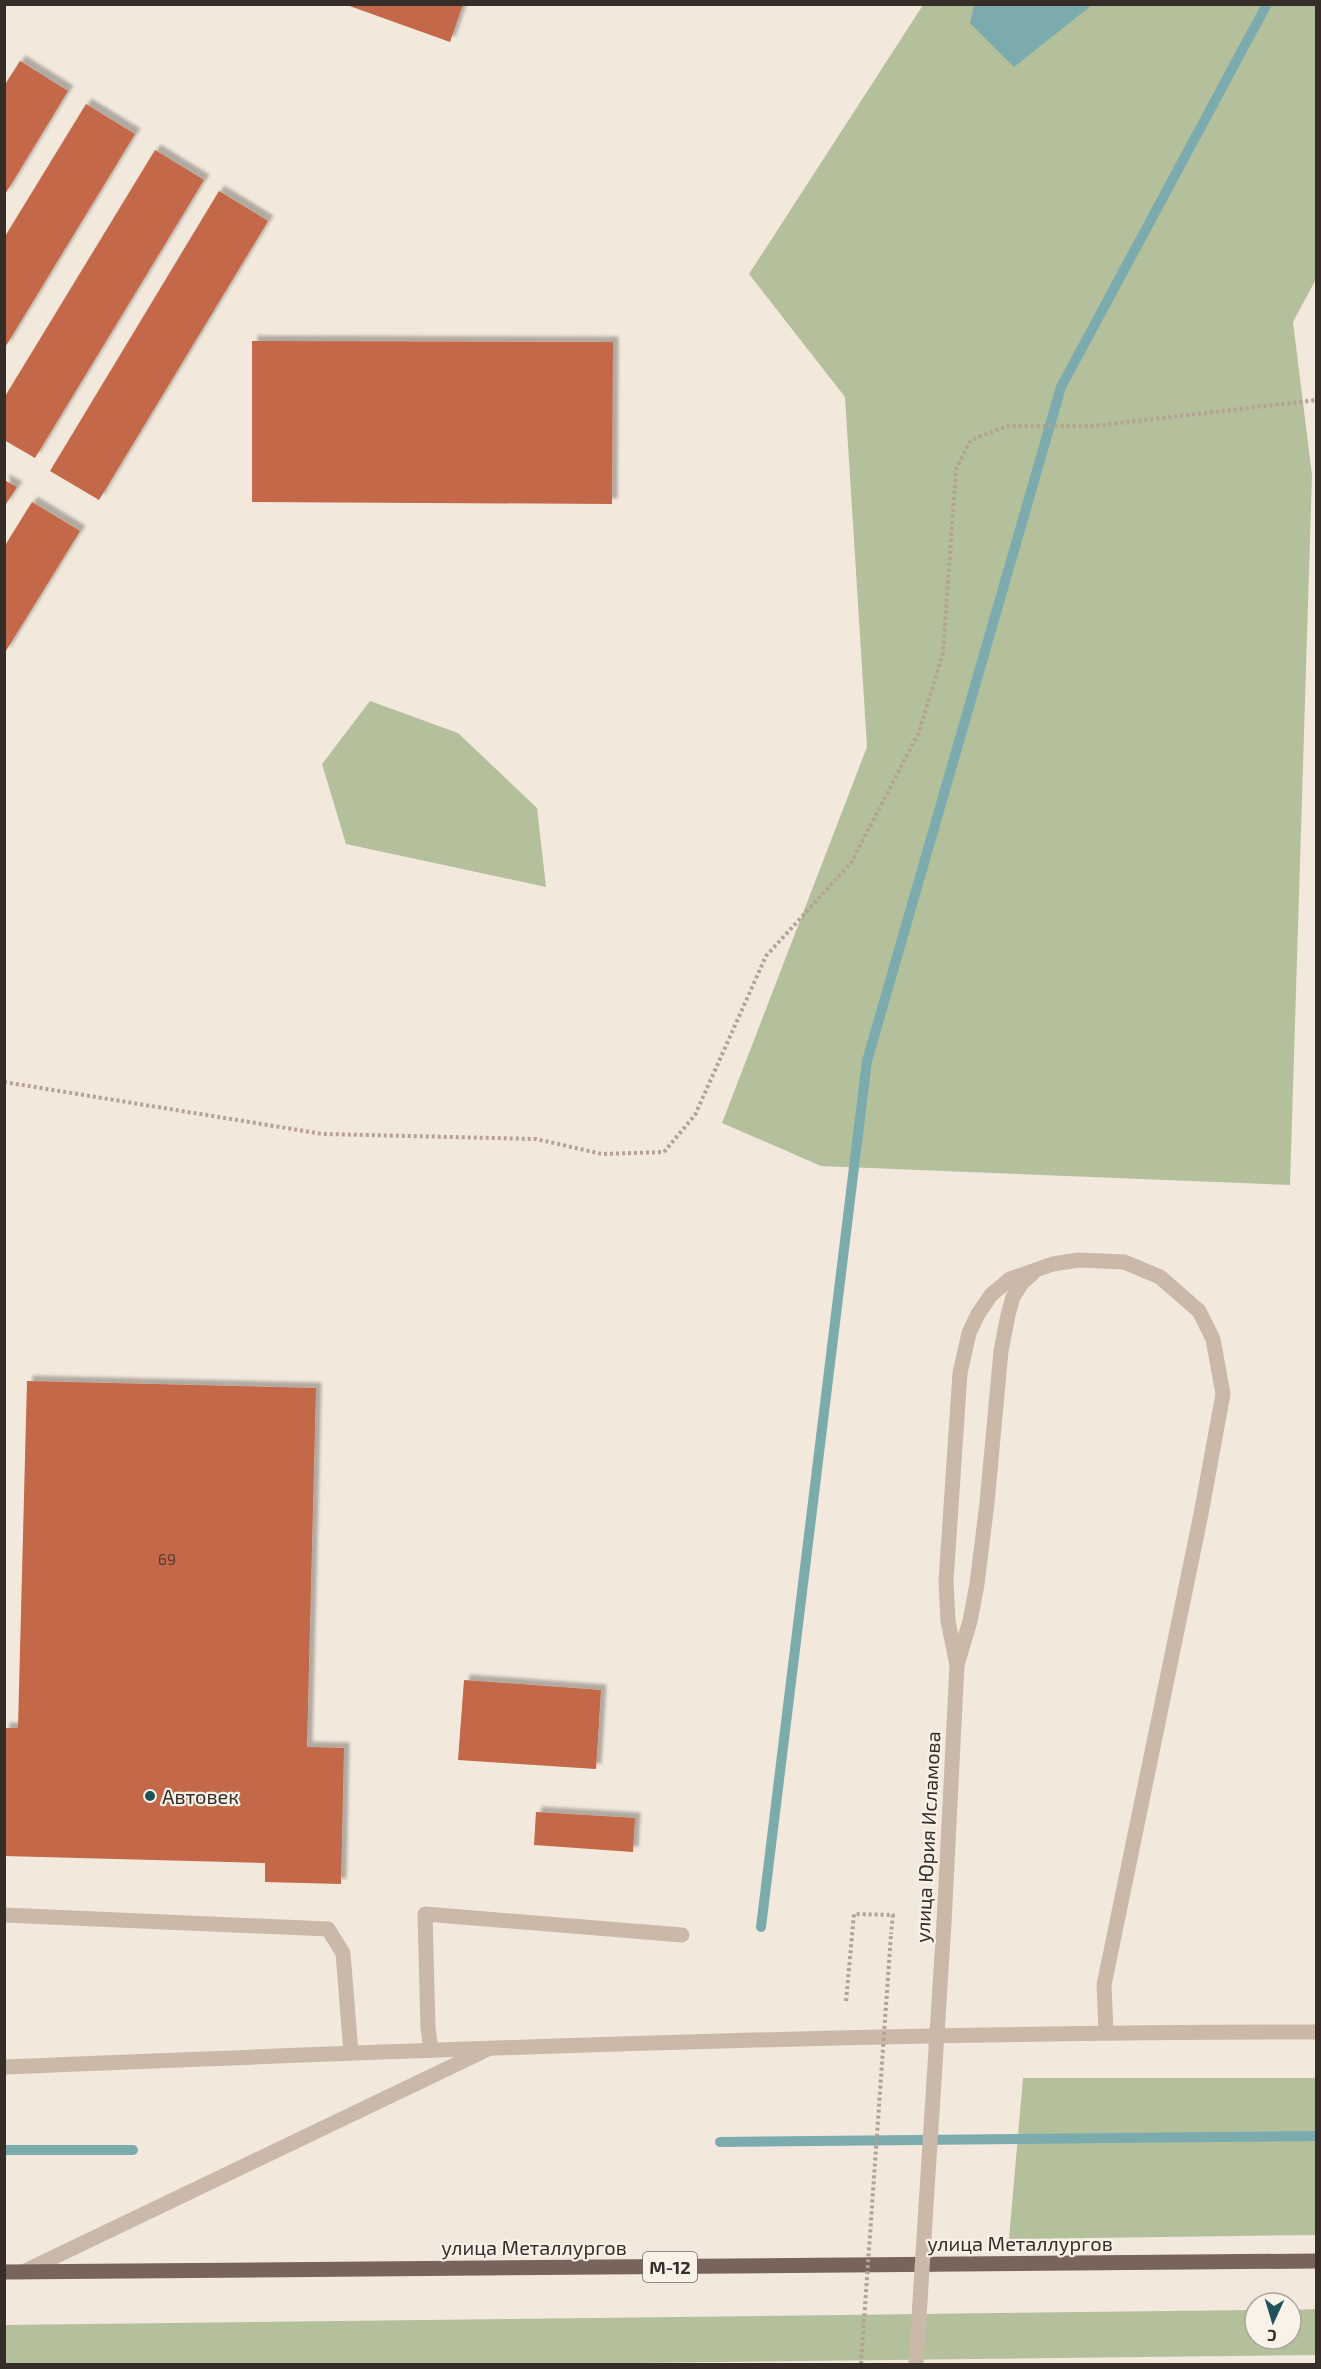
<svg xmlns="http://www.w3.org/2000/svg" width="1321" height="2369" font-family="'Exo 2',sans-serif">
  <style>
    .green { fill: #b4c09c }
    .water { fill: #7cabae }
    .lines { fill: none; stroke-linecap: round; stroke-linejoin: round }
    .stream { stroke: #7cabae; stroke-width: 10 }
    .building { fill: #c36848; filter: url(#shadow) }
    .path { stroke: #b5a293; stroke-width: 4; stroke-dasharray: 3 3; stroke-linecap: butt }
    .minor { stroke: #cab8a8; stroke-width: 15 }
    .major { stroke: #78645a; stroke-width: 15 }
    .path-bridge { stroke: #b5a293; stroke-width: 4; stroke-dasharray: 3 3; stroke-linecap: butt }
    .minor-bridge { stroke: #cab8a8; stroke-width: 15 }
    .poi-dot { fill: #1f5357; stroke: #f9f2e9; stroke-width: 2 }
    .labels { text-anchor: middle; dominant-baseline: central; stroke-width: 4.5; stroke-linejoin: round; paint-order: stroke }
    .number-label { font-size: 16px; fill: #5a3c30 }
    .shield { fill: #f9f2e9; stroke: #716862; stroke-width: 1.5 }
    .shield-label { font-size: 18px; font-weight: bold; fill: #372d28 }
    .poi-label { font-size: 20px; fill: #372d28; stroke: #f9f2e9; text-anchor: start }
    .street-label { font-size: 20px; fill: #372d28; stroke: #f9f2e9 }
  </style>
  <defs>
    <filter id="shadow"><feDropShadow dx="5.5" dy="-5.5" stdDeviation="1.5" flood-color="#0004"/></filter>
  </defs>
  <rect width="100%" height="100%" fill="#f2e8dc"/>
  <g class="green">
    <path d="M923 5H1316V279L1293 322 1312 475 1290 1185 821 1166 722 1123 867 747 845 397 749 274Z"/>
    <path d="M370 701 458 733 537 808 546 887 346 844 322 764Z"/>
    <path d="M1023 2078H1316V2235L1009 2239Z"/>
    <path d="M1316 2309V2355L549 2364H5L4 2325 1255 2310V2339H1291V2310Z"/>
  </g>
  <path class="water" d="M974 5V4L1092 5 1014 67 970 23Z"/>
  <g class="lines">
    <g class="stream">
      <path d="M761 1927 867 1061 1061 387 1267 4"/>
      <path d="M720 2142 1316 2136"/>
      <path d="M4 2150H133"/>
    </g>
  </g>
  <g class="building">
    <path d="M344 4H463L450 42Z"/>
    <path d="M20 61 68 91 4 196V86Z"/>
    <path d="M86 104 135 134 4 349V238Z"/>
    <path d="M155 150 204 180 35 458 4 440V398Z"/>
    <path d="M219 191 268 221 99 500 50 471Z"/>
    <path d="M252 341 613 342 612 504 252 502Z"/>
    <path d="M4 480 17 487 4 507Z"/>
    <path d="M32 502 80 531 4 654V547Z"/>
    <path d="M27 1381 316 1388 307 1747 344 1748 341 1884 265 1882V1863L4 1856V1728H18Z"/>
    <path d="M464 1680 601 1690 596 1769 458 1760Z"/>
    <path d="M536 1812 635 1818 633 1852 534 1845Z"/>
  </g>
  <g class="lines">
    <g class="path">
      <path d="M4 1082 323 1134 536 1139 602 1154 664 1152 695 1115 766 956 851 863 919 732 943 653 956 469 971 440 1007 426H1094L1316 400"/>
      <path d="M846 2001 854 1914 893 1915 891 1934"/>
    </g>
    <g class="minor">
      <path d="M957 1665 948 1621 946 1581 960 1373 969 1333 978 1314 991 1295 1010 1279 1053 1264 1079 1260 1124 1262 1160 1277 1199 1311 1213 1339 1223 1394 1201 1514 1104 1985 1106 2032"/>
      <path d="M4 1915 328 1929 343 1953 351 2053"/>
      <path d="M944 1923 957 1665 970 1621 977 1584 987 1503 1001 1351 1008 1315 1013 1297 1022 1283 1033 1273"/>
      <path d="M431 2050 428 2028 425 1914 682 1935"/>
      <path d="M4 2067C442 2049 879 2032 1316 2032"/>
      <path d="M23 2272 486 2050"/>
    </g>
    <path class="major" d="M4 2272 1316 2261"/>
    <path class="path-bridge" d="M861 2364 891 1934"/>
    <path class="minor-bridge" d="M916 2364 944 1923"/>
  </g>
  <circle class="poi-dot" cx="150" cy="1796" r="6"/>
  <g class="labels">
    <g class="number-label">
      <text x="167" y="1558">69</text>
    </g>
    <rect class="shield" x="643" y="2252" width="54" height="30" rx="4.5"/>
    <g class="shield-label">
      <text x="670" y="2267">М-12</text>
    </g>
    <g class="poi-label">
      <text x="162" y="1796">Автовек</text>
    </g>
    <g class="street-label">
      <text transform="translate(927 1837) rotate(-87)">улица Юрия Исламова</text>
      <text x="1020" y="2243">улица Металлургов</text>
      <text x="534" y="2247">улица Металлургов</text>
    </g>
  </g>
  <rect width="1321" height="2369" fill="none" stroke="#372d28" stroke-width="12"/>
  <g transform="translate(1273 2321) rotate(184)"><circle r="28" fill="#f9f2e9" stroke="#aba39c" stroke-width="1.5"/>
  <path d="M0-4.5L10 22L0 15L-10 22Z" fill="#1f5357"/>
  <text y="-9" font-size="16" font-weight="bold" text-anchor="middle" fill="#372d28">С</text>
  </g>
</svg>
